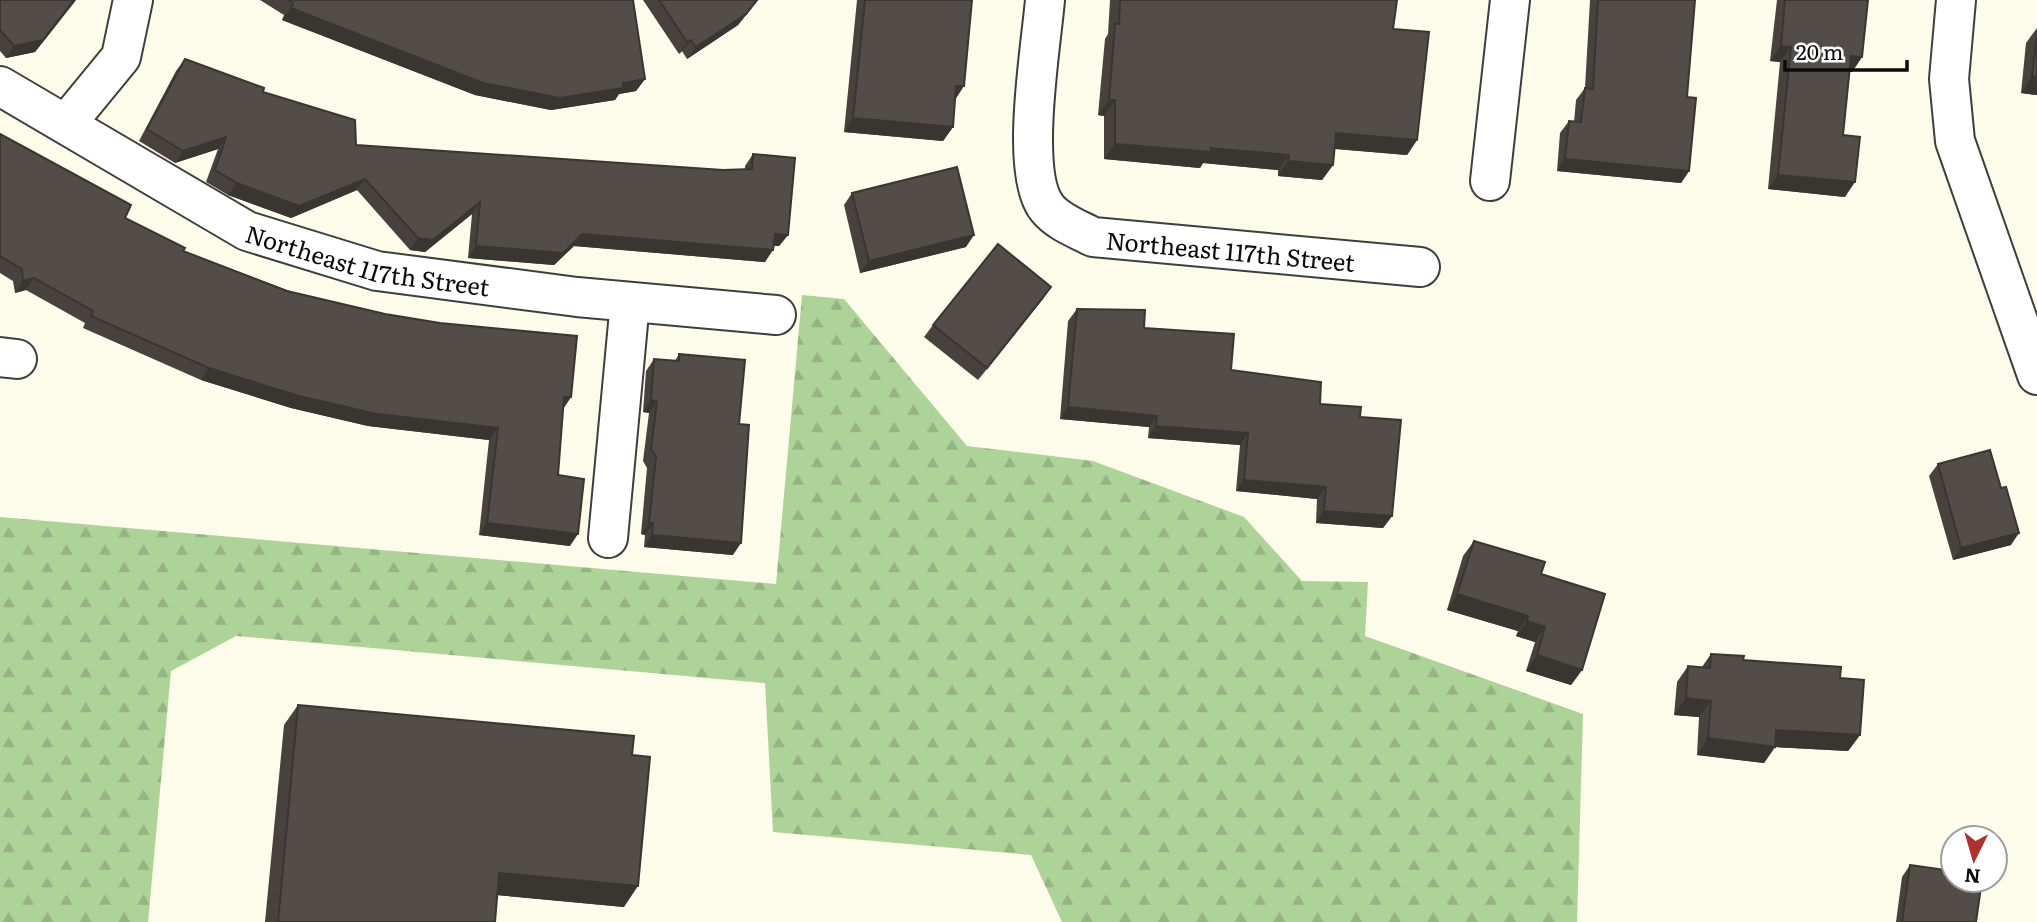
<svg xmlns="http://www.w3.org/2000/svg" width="2037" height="922" font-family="Literata,serif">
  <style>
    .forest { fill: url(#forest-firs) }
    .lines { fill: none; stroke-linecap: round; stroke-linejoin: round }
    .minor-casing { stroke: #3e3e3e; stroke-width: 42 }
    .minor { stroke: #fff; stroke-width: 38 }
    .wall { fill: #47423e }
    .shaded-wall { fill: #393632 }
    .building { fill: #524d48; stroke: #393632; stroke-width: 2 }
    .labels { text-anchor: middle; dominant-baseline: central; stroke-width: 7; stroke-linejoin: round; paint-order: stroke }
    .street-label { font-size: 24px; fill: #0b0b0b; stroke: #fff }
  </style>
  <defs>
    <pattern id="forest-firs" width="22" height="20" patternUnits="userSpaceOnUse" patternTransform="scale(1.75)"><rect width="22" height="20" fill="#aed398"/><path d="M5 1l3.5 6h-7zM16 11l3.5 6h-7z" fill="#94b482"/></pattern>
  </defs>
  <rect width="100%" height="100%" fill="#fdfbea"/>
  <path class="forest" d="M802 295 844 299 967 446 1093 461 1244 517 1302 581 1368 582 1365 636 1583 714 1577 922H1062L1031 855 773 832 765 683 236 636 171 671 148 922H0V517L776 584Z"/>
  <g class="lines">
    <defs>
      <g id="minor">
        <path id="s1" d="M1045 0C1041 47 1019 173 1047 208 1058 222 1078 229 1093 237L1420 267"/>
        <path d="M1956 0 1949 79 1955 141 2037 375"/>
        <path id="s2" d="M0 86 247 231 377 271 577 297 776 315"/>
        <path d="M66 124 121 57 133 0"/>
        <path d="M1490 181 1510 0"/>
        <path d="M0 357 17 359"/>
        <path d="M608 538 630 302"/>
      </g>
    </defs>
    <use href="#minor" class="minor-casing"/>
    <use href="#minor" class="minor"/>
  </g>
  <g class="wall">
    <path d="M0 0H76L35 52 6 58 0 51Z"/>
    <path d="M260 0H633L645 79 636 91 619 94 615 100 551 110 475 95 282 20 284 15Z"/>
    <path d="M643 0H758L738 25 687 59 682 51 679 54Z"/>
    <path d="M857 0H972L955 100 953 127 943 141 844 132Z"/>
    <path d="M1110 0H1397L1393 29 1417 140 1407 155 1335 149 1333 165 1322 180 1278 176V170L1203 163 1200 168 1104 159V116L1098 115 1105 39 1108 34Z"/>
    <path d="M1590 0H1695L1687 97 1689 171 1681 183 1557 171 1560 133 1569 121 1574 122 1576 100 1585 88Z"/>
    <path d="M1777 0H1868L1862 57 1852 72H1850L1843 135 1845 197 1768 189 1780 62 1770 61Z"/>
    <path d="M2037 28V95L2021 93 2026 43Z"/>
    <path d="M185 59 263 92 356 145 723 170 745 169V166L753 154 788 235 779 246H774L765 262 574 246 554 265 468 258 472 214 425 252 410 250 357 190 291 218 228 195 206 182 218 149 175 163 139 141 176 71Z"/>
    <path d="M0 134 125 218 183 251 571 397 563 409 558 475 570 546 479 535 489 440 368 426 291 408 201 380 83 328 85 323 26 290 15 293 13 281 0 273Z"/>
    <path d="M852 193 966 247 860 273 844 205Z"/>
    <path d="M1051 287 978 380 924 337 933 325Z"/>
    <path d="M1077 309 1144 328 1231 370 1320 404 1360 417 1392 516 1383 528 1316 523 1317 499 1236 491 1240 445 1148 438 1149 427 1060 419 1068 321Z"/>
    <path d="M679 354 739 424 733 555 644 547 645 535 641 534 647 468 643 461 649 413 643 412 646 371 654 359 675 361Z"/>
    <path d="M1938 464 2011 545 1953 560 1929 476Z"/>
    <path d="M1474 541 1541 574 1582 670 1571 685 1526 671 1535 642 1516 636 1518 631 1447 610 1463 556Z"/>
    <path d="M1711 654 1840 678 1860 735 1848 751 1775 747 1764 763 1697 755 1699 717 1674 715 1677 682 1688 666 1702 667Z"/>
    <path d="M298 705 632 755 624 907 497 895 495 922H265L284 725Z"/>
    <path d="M1910 865 1976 922H1896L1902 877Z"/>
  </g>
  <g class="shaded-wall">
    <path d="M74 0H76L35 52 6 58 14 46Z"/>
    <path d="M757 0H758L738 25 687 59 696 47Z"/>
    <path d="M291 8 623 83 645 79 636 91 619 94 615 100 551 110 475 95 282 20Z"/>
    <path d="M691 40 682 51 679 54 687 42Z"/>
    <path d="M1781 46 1791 47 1780 62 1770 61Z"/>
    <path d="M1851 56 1862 57 1852 72 1841 71Z"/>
    <path d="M2032 76 2037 77V95L2021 93Z"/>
    <path d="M956 86H964L955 100Z"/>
    <path d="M1109 100H1115L1104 116 1098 115Z"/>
    <path d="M853 118 953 127 943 141 844 132Z"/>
    <path d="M1336 133 1417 140 1407 155 1325 148Z"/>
    <path d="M226 137 218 149 175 163 183 151Z"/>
    <path d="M1115 144 1211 148 1289 155 1278 170 1203 163 1200 168 1104 159Z"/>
    <path d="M1565 159 1689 171 1681 183 1557 171Z"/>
    <path d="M1288 161 1333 165 1322 180 1278 176Z"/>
    <path d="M1778 175 1855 182 1845 197 1768 189Z"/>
    <path d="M365 179 357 190 291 218 228 195 237 183Z"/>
    <path d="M480 202 472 214 425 252 410 250 418 238Z"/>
    <path d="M582 234 773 250 765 262 574 246 554 265 468 258 476 246Z"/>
    <path d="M775 234 788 235 779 246 766 245Z"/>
    <path d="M974 235 966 247 860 273 869 261Z"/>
    <path d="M34 278 26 290 15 293 23 281Z"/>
    <path d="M1051 287 1043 299 978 380 987 368Z"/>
    <path d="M209 368 498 428 489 440 368 426 291 408 201 380Z"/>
    <path d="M564 397H571L563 409Z"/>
    <path d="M651 400 657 401 649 413 643 412Z"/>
    <path d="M1068 407 1157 416 1149 427 1060 419Z"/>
    <path d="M1156 426 1248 433 1240 445 1148 438Z"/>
    <path d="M1244 480 1326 487 1317 499 1236 491Z"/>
    <path d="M1324 511 1392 516 1383 528 1316 523Z"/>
    <path d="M487 523 578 534 570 546 479 535Z"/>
    <path d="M649 523H653L645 535 641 534Z"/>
    <path d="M2019 533 2011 545 1953 560 1961 548Z"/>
    <path d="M652 535 741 543 733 555 644 547Z"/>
    <path d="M1457 594 1528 616 1518 631 1447 610Z"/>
    <path d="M1527 621 1545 627 1535 642 1516 636Z"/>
    <path d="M1537 655 1582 670 1571 685 1526 671Z"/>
    <path d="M1686 698 1711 701 1699 717 1674 715Z"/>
    <path d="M1776 730 1860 735 1848 751 1775 747 1764 763 1697 755 1708 738Z"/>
    <path d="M499 873 638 886 624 907 485 894Z"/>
  </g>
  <g class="building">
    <path d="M0 0H74L43 40 14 46 0 30Z"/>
    <path d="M288 0H633L645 79 623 83V88L560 98 483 83 291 8 293 3Z"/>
    <path d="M659 0H757L746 14 696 47 691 40 687 42Z"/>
    <path d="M865 0H972L964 86H956L953 127 853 118Z"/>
    <path d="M1120 0H1397L1393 29 1429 32 1417 140 1336 133 1333 165 1288 161 1289 155 1211 148V152L1115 144V100H1109L1115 24H1119Z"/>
    <path d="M1598 0H1695L1687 97 1696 98 1689 171 1565 159 1569 121 1581 122 1585 88 1593 89Z"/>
    <path d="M1785 0H1868L1862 57 1851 56 1843 135 1860 137 1855 182 1778 175 1791 47 1781 46Z"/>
    <path d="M2037 35V77L2032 76Z"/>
    <path d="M185 59 264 88 263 92 355 120 356 145 723 170 752 169 753 154 795 158 788 235 775 234 773 250 582 234 563 253 476 246 480 202 433 240 418 238 365 179 299 206 237 183 215 170 226 137 183 151 147 129Z"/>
    <path d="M0 134 131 205 125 218 185 248 183 251 287 291 385 314 440 323 577 336 571 397H564L558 475 584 479 578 534 487 523 498 428 377 414 299 396 209 368 91 316 93 311 34 278 23 281 22 269 0 256Z"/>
    <path d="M957 167 974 235 869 261 852 193Z"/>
    <path d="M998 244 1051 287 987 368 933 325Z"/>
    <path d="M1077 309 1145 310 1144 328 1234 334 1231 370 1321 382 1320 404 1361 407 1360 417 1401 420 1392 516 1324 511 1326 487 1244 480 1248 433 1156 426 1157 416 1068 407Z"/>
    <path d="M679 354 745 360 739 424 749 425 741 543 652 535 653 523H649L656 456 651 449 657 401 651 400 654 359 679 361Z"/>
    <path d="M1990 450 2001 488 2006 487 2019 533 1961 548 1938 464Z"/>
    <path d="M1474 541 1545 562 1541 574 1605 594 1582 670 1537 655 1545 627 1527 621 1528 616 1457 594Z"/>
    <path d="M1711 654 1744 656 1743 660 1841 667 1840 678 1864 680 1860 735 1776 730 1775 747 1708 738 1711 701 1686 698 1688 666 1710 668Z"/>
    <path d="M298 705 634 736 632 755 650 757 638 886 499 873 495 922H278Z"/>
    <path d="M1910 865 1953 871V880H1982L1976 922H1902Z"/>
  </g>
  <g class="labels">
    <g class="street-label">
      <text stroke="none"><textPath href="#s1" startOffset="404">Northeast 117th Street</textPath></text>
      <text stroke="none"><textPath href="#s2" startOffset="411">Northeast 117th Street</textPath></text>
    </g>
  </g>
  <g transform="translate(1974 859) rotate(185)"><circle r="33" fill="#ffffff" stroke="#9d9d9d" stroke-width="2"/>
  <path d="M0-5L12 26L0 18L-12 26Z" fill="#ae332f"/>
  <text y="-10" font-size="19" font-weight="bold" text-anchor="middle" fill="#0b0b0b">N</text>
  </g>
  <path d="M1785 60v10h122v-10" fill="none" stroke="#0b0b0b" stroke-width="3.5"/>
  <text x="1796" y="60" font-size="21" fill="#0b0b0b" stroke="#ffffff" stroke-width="5" paint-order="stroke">20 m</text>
</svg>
